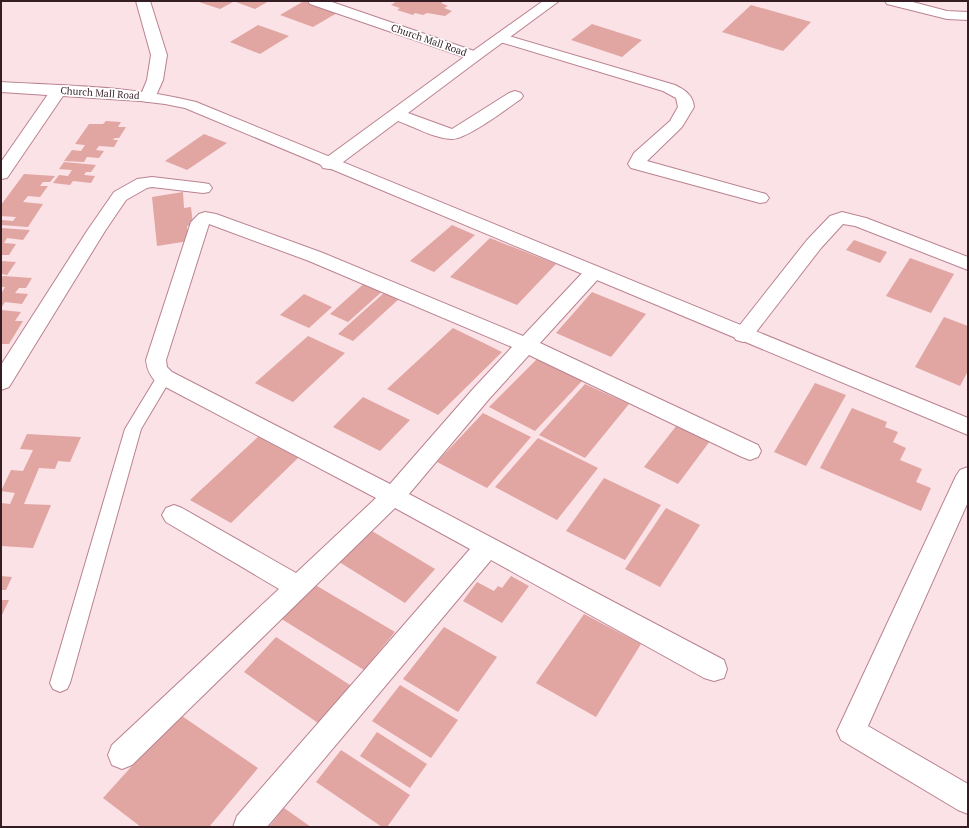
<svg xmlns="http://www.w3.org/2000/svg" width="969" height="828" font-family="'PT Serif',serif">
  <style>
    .building { fill: #e1a5a2 }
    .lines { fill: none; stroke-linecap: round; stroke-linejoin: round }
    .lane-casing { stroke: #ba8291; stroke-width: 2 }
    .street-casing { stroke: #ba8291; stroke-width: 2 }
    .secondary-casing { stroke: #ba8291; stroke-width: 2 }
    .lane { fill: #fff; fill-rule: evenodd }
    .street { fill: #fff; fill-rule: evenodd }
    .secondary { fill: #fff; fill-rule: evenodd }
    .labels { text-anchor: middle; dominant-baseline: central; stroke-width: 3.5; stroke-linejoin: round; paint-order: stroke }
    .far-street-label { font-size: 10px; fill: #341e24; stroke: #fff }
  </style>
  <rect width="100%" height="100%" fill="#fbe2e7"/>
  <g class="building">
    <path d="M196 1H231L233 2 220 9Z"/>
    <path d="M233 1H269L255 9Z"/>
    <path d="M304 1 337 13 313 27 280 15Z"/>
    <path d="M397 1H445L441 3 448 6 444 8 452 11 445 16 427 13 423 15 415 13 413 15 397 10 400 8 391 5Z"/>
    <path d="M751 5 811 22 783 51 722 32Z"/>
    <path d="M592 24 642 40 622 57 571 40Z"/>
    <path d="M258 25 289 36 260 54 230 42Z"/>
    <path d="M106 121 121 122 118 127H126L119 138H115L113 140H118L114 147 99 146 96 150 104 151 99 158 87 157 84 162 64 161 72 150 81 151 85 145 75 144 89 124H103Z"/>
    <path d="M204 134 227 143 187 170 165 161Z"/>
    <path d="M64 162 96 165 91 172H86L84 175 95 176 91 183 73 181 70 185 53 183 59 175 68 176 72 170 59 169Z"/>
    <path d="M24 174 55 176 50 182H43L40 186H48L40 197 28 196 23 202 43 204 28 227 1 225V220L13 221 16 217 1 216V205Z"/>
    <path d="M183 192 184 208 191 207 193 225 187 226 189 241 157 246 152 197Z"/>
    <path d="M452 225 475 235 434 272 410 261Z"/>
    <path d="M1 228 30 230 23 240 7 238 4 243 16 244 9 255H1Z"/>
    <path d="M490 238 556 264 517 305 450 277Z"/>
    <path d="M854 240 887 252 880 263 846 250Z"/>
    <path d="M910 258 954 274 931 313 886 296Z"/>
    <path d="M1 261 16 262 7 275 2 274 1 276Z"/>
    <path d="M3 276 32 278 26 288H19L15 293 28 294 22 304 5 302 1 308V294L5 287H1V279Z"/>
    <path d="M368 280 386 288 348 322 330 314Z"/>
    <path d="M385 292 400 298 353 341 338 334Z"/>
    <path d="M592 292 646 314 611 357 556 333Z"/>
    <path d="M304 294 332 307 309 328 280 315Z"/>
    <path d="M1 310 21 312 15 321H23L9 344H1Z"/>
    <path d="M944 317 968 326V371L960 386 915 367Z"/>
    <path d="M453 328 502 352 438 415 387 389Z"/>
    <path d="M308 336 345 353 293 402 255 383Z"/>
    <path d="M537 359 582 381 535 431 489 407Z"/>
    <path d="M815 383 846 395 806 466 774 452Z"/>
    <path d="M585 384 629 404 585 458 539 435Z"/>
    <path d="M363 397 410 420 380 451 333 427Z"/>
    <path d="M852 408 887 422 885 427 898 432 893 442 906 448 900 460 922 469 916 482 931 488 921 511 820 468Z"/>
    <path d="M483 413 531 437 487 488 437 462Z"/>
    <path d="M677 425 710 441 678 484 644 467Z"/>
    <path d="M27 434 81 437 70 462 58 461 55 469 39 468 24 504 51 505 33 548 1 546V503L10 504 15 493 1 491 11 470 23 471 33 450 20 449Z"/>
    <path d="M260 435 300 456 231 523 190 500Z"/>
    <path d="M538 438 598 468 557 520 495 487Z"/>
    <path d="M604 478 661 505 625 560 566 531Z"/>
    <path d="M666 508 700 525 660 587 625 569Z"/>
    <path d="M367 528 435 569 405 603 336 560Z"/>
    <path d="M1 576 12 577 6 590H1Z"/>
    <path d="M511 576 529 586 502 623 463 601 477 582 494 591 498 586 502 588Z"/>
    <path d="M312 583 395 632 364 670 280 618Z"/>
    <path d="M1 600H9L1 617Z"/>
    <path d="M584 614 641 644 596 717 536 683Z"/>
    <path d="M444 627 497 657 458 712 403 679Z"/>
    <path d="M276 637 353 687 321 725 244 672Z"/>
    <path d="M400 685 458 720 431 758 372 721Z"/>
    <path d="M179 714 258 768 209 827H141L103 798Z"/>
    <path d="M377 732 427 764 410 788 360 756Z"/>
    <path d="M341 750 410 795 387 827H382L316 782Z"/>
    <path d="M284 808 311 827H269Z"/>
  </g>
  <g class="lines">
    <defs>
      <path id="lane" d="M164 372 169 373 172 377 141 429 70 683 67 689 60 692 53 689 50 683 125 429 159 373Z"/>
      <g id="street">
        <path d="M136 1H150L167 55 163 80 154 100 148 102 142 100 140 97 147 80 151 55Z"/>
        <path d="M308 1H329L480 53 483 56 480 59 408 113 452 129 509 93 515 91 521 93 523 96 521 99C506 109 466 140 451 139 433 138 415 127 398 121L335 168 329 169 323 168 320 164 323 160 464 57 310 4Z"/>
        <path d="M885 1H909L947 11 968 12V20L947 19 887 4Z"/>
        <path d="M502 34 675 85C685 90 693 95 694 107L682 127 647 161 766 194 769 198 766 202 760 203 631 168 628 164 634 153 670 121 678 107 676 98 663 91 497 41 495 38 497 35Z"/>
        <path d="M59 85 65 87 67 90 7 178 1 179V162L53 87Z"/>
        <path d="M152 177 203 183 209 184 212 188 209 192 203 193 152 187 147 188 126 200 105 231 9 387 1 390V365L87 231 114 192 137 179Z"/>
        <path d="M205 212 216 214 323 253 523 336 586 269 593 267 600 269 603 273 600 277 540 343 758 445 761 451 758 457 750 460 742 457 529 355 489 399 409 494 724 660 727 669 724 678 714 681 704 678 491 560 267 827H233L237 816 470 549 395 508 132 765 122 769 112 765 108 755 112 745 279 589 166 522 162 515 166 508 174 505 182 508 296 573 376 498 156 382C150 375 147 370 146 360L191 222 199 214ZM209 224 309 261 512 347 473 389 390 484 172 372 167 367 166 360Z"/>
        <path d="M842 212 866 218 968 257V270L855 226 843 224 821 248 750 340 743 342 736 340 733 335 736 330 807 240 830 216Z"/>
        <path d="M968 467V502L868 726 968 784V814L958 810 841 740 837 731 956 476 960 470Z"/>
      </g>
      <g id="secondary">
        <path d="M543 1H559L480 59 475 61 470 59 467 56 470 53Z"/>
        <path d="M1 82C66 86 133 86 196 102L968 418V435L185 108 165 104 140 101 1 92Z"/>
      </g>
    </defs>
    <use href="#lane" class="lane-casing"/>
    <use href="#street" class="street-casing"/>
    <use href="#secondary" class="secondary-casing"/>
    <use href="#lane" class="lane"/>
    <use href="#street" class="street"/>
    <use href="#secondary" class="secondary"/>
  </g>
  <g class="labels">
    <g class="far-street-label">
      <text transform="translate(429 40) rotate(19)">Church Mall Road</text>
      <text transform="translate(100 93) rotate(4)">Church Mall Road</text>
    </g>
  </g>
  <rect width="969" height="828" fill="none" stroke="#341e24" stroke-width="4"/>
</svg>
